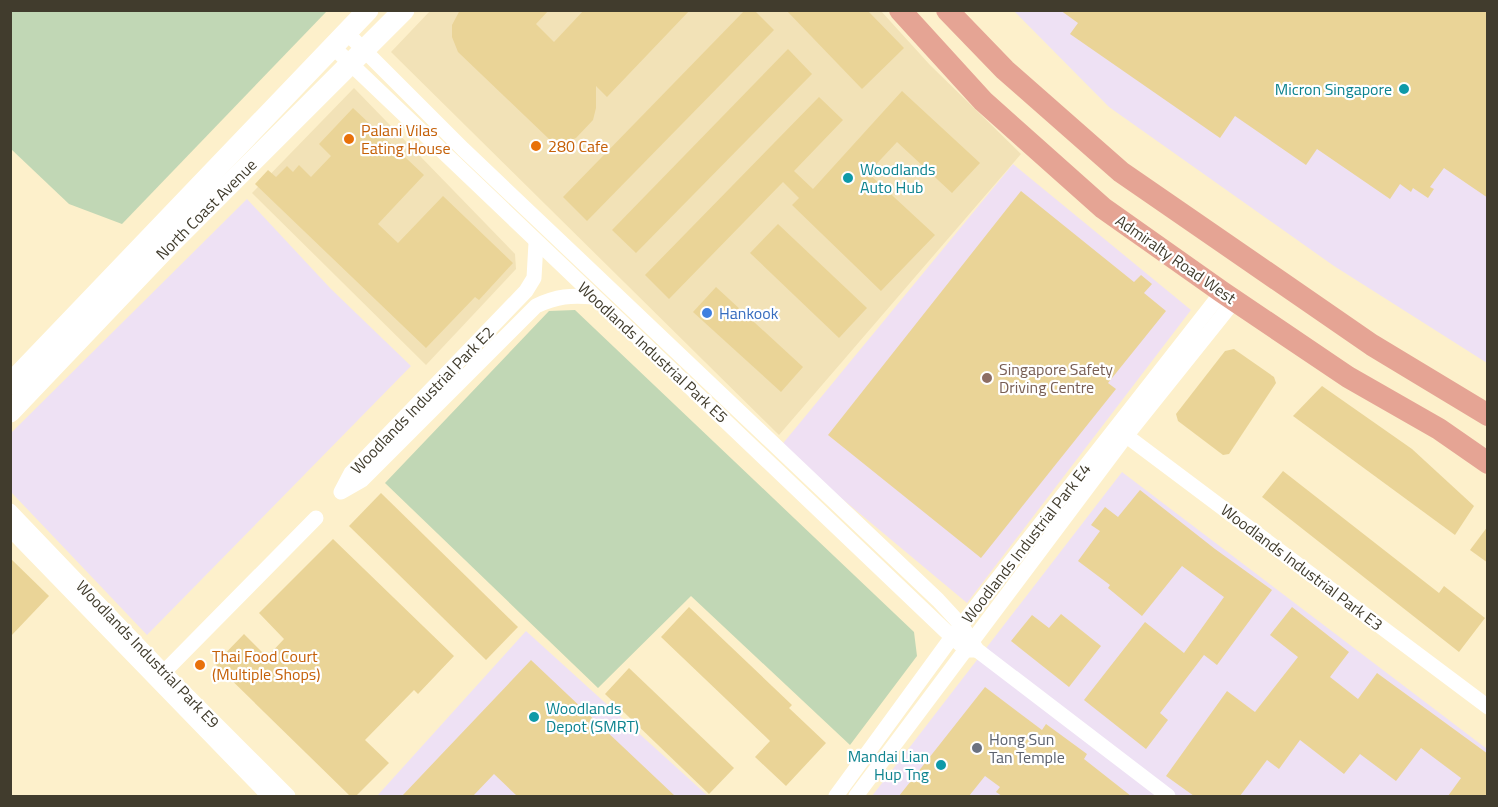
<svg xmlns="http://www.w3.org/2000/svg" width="1498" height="807" font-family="'Titillium Web',sans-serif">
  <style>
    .built { fill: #f2e2b7 }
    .industrial { fill: #eee1f4 }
    .education { fill: #efe0f3 }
    .green { fill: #c1d7b5 }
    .building { fill: #ead497 }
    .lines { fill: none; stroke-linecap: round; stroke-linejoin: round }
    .minor { stroke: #fff; stroke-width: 15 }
    .secondary { stroke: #fff; stroke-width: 21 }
    .primary { stroke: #e5a494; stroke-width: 22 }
    .culture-dot { fill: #0f9aa8; stroke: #fff; stroke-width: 2 }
    .food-dot { fill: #e8710a; stroke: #fff; stroke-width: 2 }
    .shop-dot { fill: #3f7fe0; stroke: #fff; stroke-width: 2 }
    .education-dot { fill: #8d6e63; stroke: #fff; stroke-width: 2 }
    .worship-dot { fill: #6b7280; stroke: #fff; stroke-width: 2 }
    .labels { text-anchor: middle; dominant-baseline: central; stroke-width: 4.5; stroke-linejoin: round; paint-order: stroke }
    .culture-label { font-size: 16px; fill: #0d838f; stroke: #fff; text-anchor: end }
    .food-label { font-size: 16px; fill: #c56008; stroke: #fff; text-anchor: start }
    .street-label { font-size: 16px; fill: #413c2d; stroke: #fff }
    .shop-label { font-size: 16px; fill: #366cbe; stroke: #fff; text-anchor: start }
    .education-label { font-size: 16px; fill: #785e54; stroke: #fff; text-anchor: start }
    .worship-label { font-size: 16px; fill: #5b616d; stroke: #fff; text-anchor: start }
  </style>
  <rect width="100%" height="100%" fill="#fdf0cb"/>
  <g class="built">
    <path d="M430 11H881L930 65 1021 154 779 435 391 52Z"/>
    <path d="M354 88 515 254 516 269 426 365 252 193Z"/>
  </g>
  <g class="industrial">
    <path d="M1014 11H1487V363L1334 266 1109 107Z"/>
    <path d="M247 199 331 289 411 366 147 635 11 492V433Z"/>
    <path d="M1122 472 1487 749V796H872Z"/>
    <path d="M526 631 708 796H377Z"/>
  </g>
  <path class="education" d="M1013 164 1191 310 967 603 780 447Z"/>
  <g class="green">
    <path d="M10 11 11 10 327 11 122 224 69 204 11 149Z"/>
    <path d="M575 310 914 632 917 656 850 745 691 596 598 688 385 483 549 311Z"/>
  </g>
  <g class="building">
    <path d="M460 10H549L536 24 554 42 584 10H690L607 97 596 86V108L593 120 576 138 567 142 549 139 458 52 452 37V25Z"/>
    <path d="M745 10H754L774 30 587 221 563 197Z"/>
    <path d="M786 10H867L904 48 862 89Z"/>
    <path d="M1060 10H1488V198L1444 168 1430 187 1434 189 1428 198 1413 188 1411 192 1400 184 1390 199 1317 149 1306 165 1235 116 1220 138 1070 34 1078 23Z"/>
    <path d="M788 49 812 74 636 253 612 230Z"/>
    <path d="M902 91 980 163 952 193 897 142 868 173 935 235 881 291 792 205 799 198 783 182 669 299 645 275 819 97 843 120 794 171 813 189Z"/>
    <path d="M353 108 424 175 378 224 398 243 443 196 513 263 479 300 475 297 426 348 255 184 268 170 276 177 287 166 293 172 299 165 311 177 331 156 319 144Z"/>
    <path d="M1021 191 1134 282 1141 275 1152 284 1144 293 1166 311 1108 383 1116 389 981 558 828 435Z"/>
    <path d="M778 224 867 308 839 338 750 253Z"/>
    <path d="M716 287 803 367 781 392 693 312Z"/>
    <path d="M1234 349 1274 377 1276 383 1229 454 1223 455 1178 421 1176 414 1225 351Z"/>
    <path d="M1322 386 1412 449 1474 506 1455 535 1293 416Z"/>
    <path d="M1283 471 1439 593 1444 586 1485 618 1459 652 1262 497Z"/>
    <path d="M1140 490 1215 549 1272 590 1217 665 1204 655 1160 713 1168 720 1146 749 1084 700 1145 622 1184 653 1224 597 1182 566 1142 616 1108 588 1110 585 1078 561 1100 531 1091 525 1105 507 1118 517Z"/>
    <path d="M381 493 518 627 486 660 349 526Z"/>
    <path d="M1488 526V563L1470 550Z"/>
    <path d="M333 539 454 656 418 694 414 690 365 740 389 763 356 796H350L215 664 244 634 267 657 284 639 259 613Z"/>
    <path d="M10 558 49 596 10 637Z"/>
    <path d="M689 607 792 705 789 708 826 743 786 786 755 757 770 741 661 637Z"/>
    <path d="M1292 607 1349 652 1330 677 1358 699 1377 673 1488 754V796H1448L1461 778 1421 748 1396 781 1360 754 1344 774 1300 740 1279 769 1267 760 1240 796H1194L1166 776 1227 691 1255 712 1298 657 1270 635Z"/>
    <path d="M1061 614 1101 646 1069 687 1011 641 1032 615 1049 628Z"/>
    <path d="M531 660 675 796H517L494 774 473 796H402Z"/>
    <path d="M629 668 734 768 709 794 605 694Z"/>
    <path d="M985 687 1042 730 1046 724 1087 754 1084 759 1131 796H1002L996 792 1000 787 985 776 969 796H899Z"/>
  </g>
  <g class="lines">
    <g class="minor">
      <path d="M346 32 463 149 938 600 962 626 977 650 1168 796"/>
      <path d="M332 46 952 637 967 650H977"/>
      <path d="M536 243 534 278 526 291 351 473 341 492 362 480 536 306C557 296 571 295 594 297"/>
      <path d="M1120 431 1488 707"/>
      <path d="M10 511 164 672 288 796"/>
      <path d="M10 529 269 796"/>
      <path d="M164 672 316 518"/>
      <path d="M836 796 952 637 1222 292"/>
      <path d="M856 796 1126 436 1234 301"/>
    </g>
    <g class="secondary">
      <path d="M10 384 368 10"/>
      <path d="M10 412 170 244 404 10"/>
    </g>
    <g class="primary">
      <path d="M900 10 983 101 1103 208 1222 292 1348 377 1439 429 1488 463"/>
      <path d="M947 10 1005 70 1121 172 1372 345 1488 415"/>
    </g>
  </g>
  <g class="culture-dot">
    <circle cx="1404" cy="89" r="6"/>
    <circle cx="848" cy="178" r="6"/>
    <circle cx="534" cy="717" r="6"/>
    <circle cx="941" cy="765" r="6"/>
  </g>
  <g class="food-dot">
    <circle cx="349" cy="139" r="6"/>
    <circle cx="536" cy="146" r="6"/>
    <circle cx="200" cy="665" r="6"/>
  </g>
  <circle class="shop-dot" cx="707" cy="313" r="6"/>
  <circle class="education-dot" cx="987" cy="378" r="6"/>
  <circle class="worship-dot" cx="977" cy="748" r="6"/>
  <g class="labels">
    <g class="culture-label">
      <text x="1392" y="89">Micron Singapore</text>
      <text x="860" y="169" text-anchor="start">Woodlands<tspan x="860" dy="18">Auto Hub</tspan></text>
      <text x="546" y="708" text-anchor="start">Woodlands<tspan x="546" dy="18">Depot (SMRT)</tspan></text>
      <text x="929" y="756">Mandai Lian<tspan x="929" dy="18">Hup Tng</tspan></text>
    </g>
    <g class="food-label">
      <text x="361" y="130">Palani Vilas<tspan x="361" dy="18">Eating House</tspan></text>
      <text x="548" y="146">280 Cafe</text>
      <text x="212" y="656">Thai Food Court<tspan x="212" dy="18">(Multiple Shops)</tspan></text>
    </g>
    <g class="street-label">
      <text transform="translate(206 209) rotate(-45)">North Coast Avenue</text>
      <text transform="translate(1176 259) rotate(35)">Admiralty Road West</text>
      <text transform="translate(653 352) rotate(43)">Woodlands Industrial Park E5</text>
      <text transform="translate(422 400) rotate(-46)">Woodlands Industrial Park E2</text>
      <text transform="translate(1026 543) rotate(-52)">Woodlands Industrial Park E4</text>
      <text transform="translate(1302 567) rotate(37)">Woodlands Industrial Park E3</text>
      <text transform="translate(148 654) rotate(46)">Woodlands Industrial Park E9</text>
    </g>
    <g class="shop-label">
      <text x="719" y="313">Hankook</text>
    </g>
    <g class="education-label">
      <text x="999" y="369">Singapore Safety<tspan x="999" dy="18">Driving Centre</tspan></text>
    </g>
    <g class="worship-label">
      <text x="989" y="739">Hong Sun<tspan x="989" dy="18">Tan Temple</tspan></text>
    </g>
  </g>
  <rect width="1498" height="807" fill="none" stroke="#413c2d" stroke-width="24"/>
</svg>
